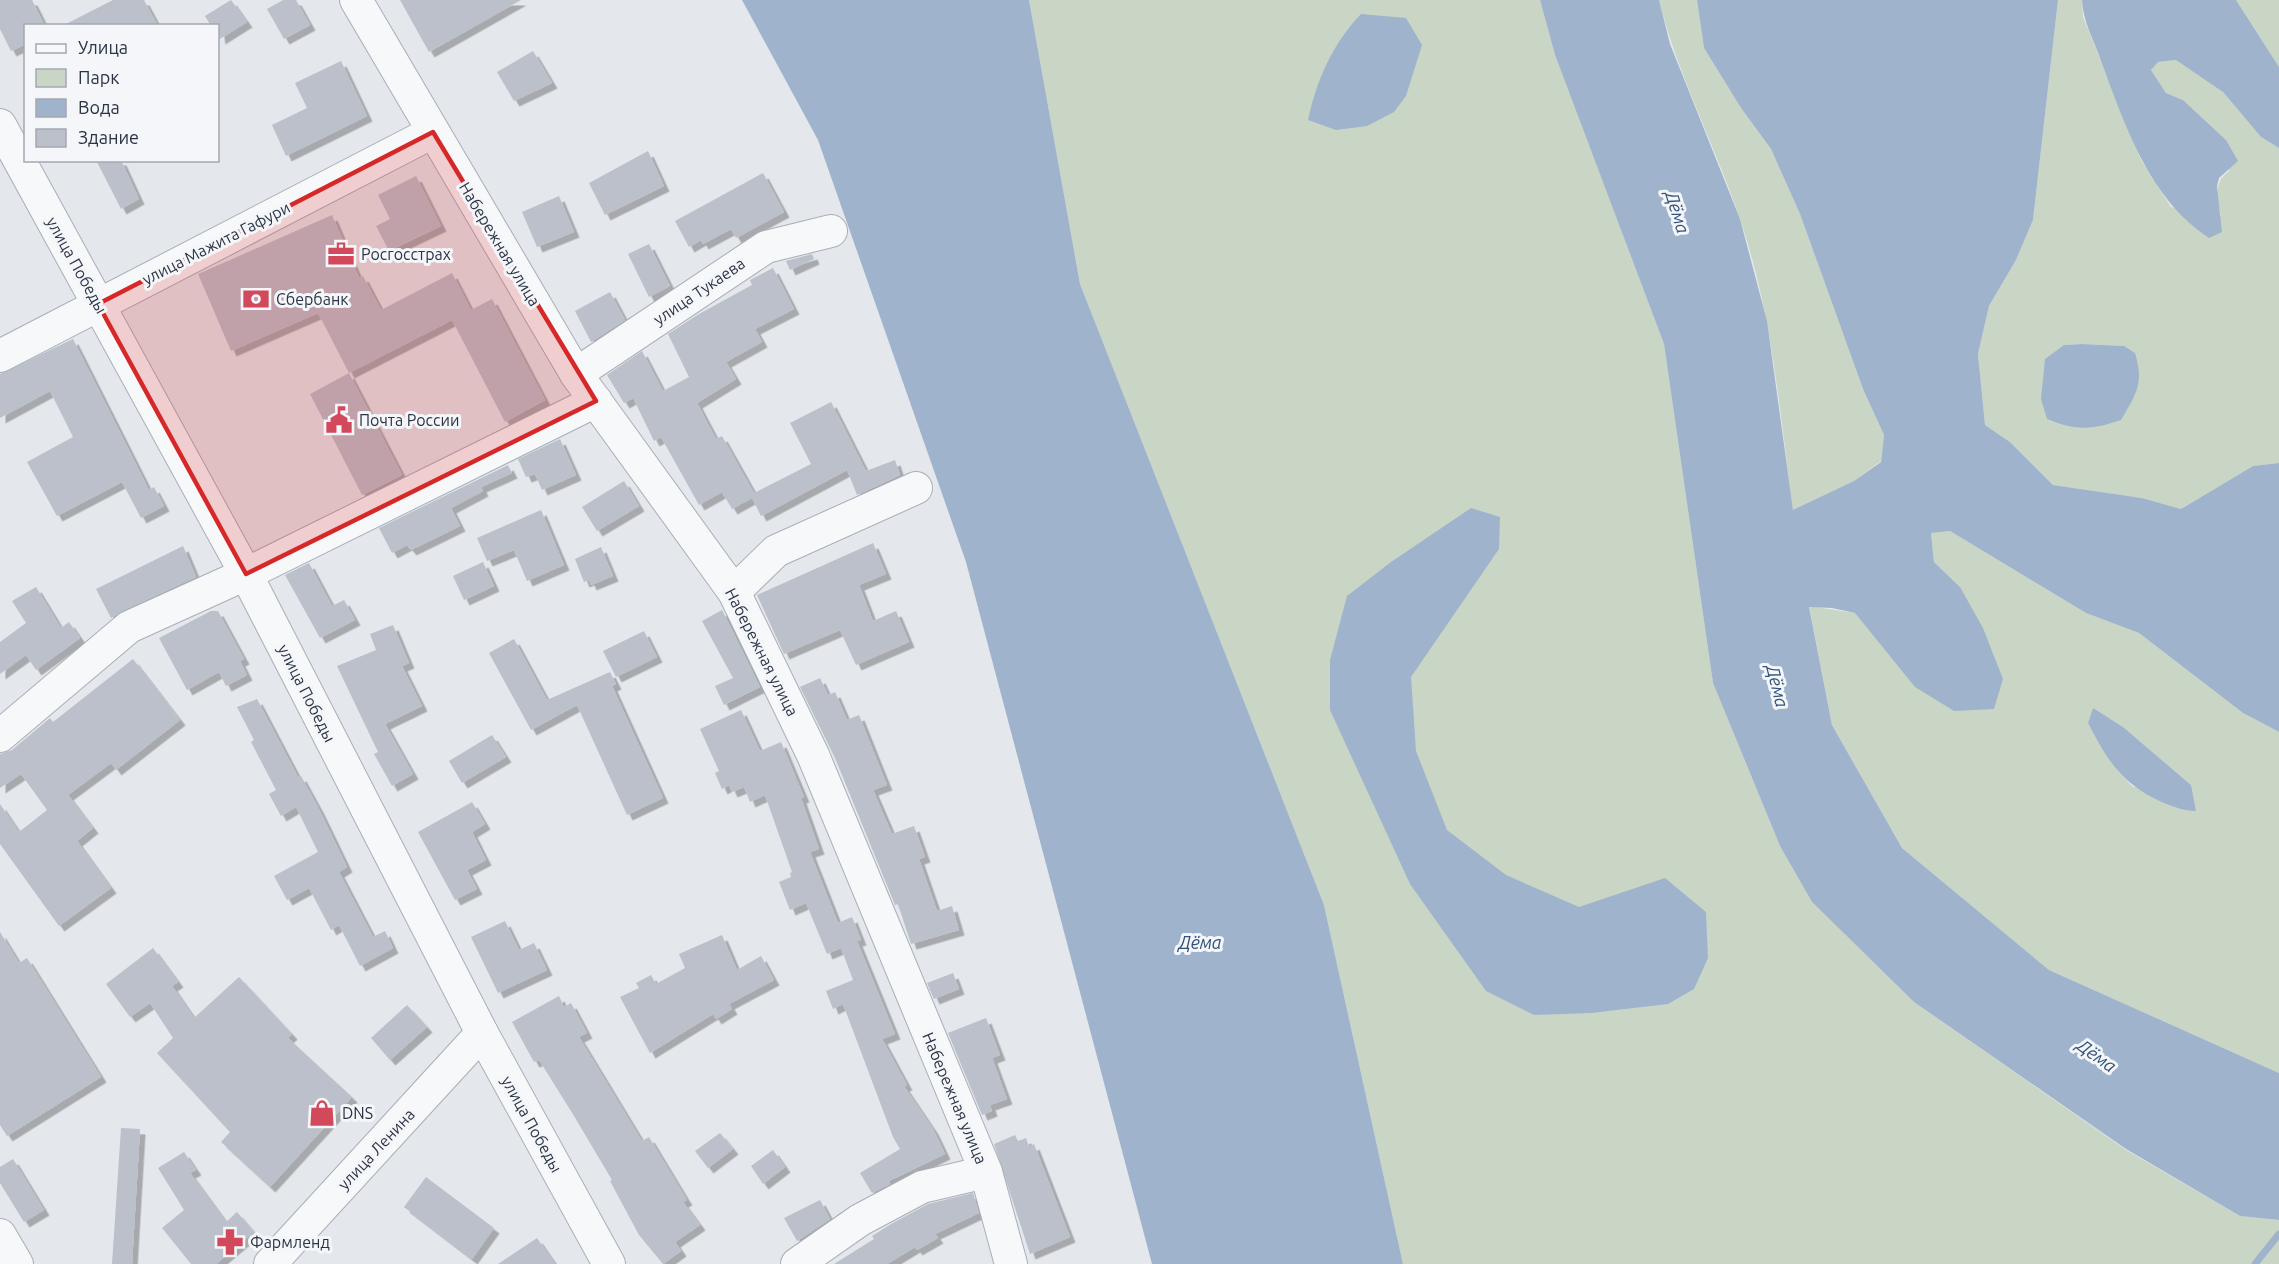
<svg xmlns="http://www.w3.org/2000/svg" width="2279" height="1264" font-family="Ubuntu,sans-serif">
  <style>
    .green { fill: #c9d6c5; fill-rule: evenodd }
    .water { fill: #9fb4cc }
    .lines { fill: none; stroke-linecap: round; stroke-linejoin: round }
    .stream { stroke: #9fb4cc; stroke-width: 7 }
    .building { fill: #bbc0ca; filter: url(#shadow) }
    .minor-casing { stroke: #a9aeb7; stroke-width: 34 }
    .minor { stroke: #f7f8fa; stroke-width: 32 }
    .marked { fill: #d62828; fill-opacity: 0.2; stroke: #d62828; stroke-width: 4.5; stroke-linejoin: round }
    .labels { text-anchor: middle; dominant-baseline: central; stroke-width: 6; stroke-linejoin: round; paint-order: stroke }
    .street-label { font-size: 16px; fill: #2b3445; stroke: #f4f6f9 }
    .poi-label { font-size: 16px; fill: #2b3445; stroke: #f4f6f9; text-anchor: start }
    .water-label { font-size: 18px; font-style: italic; fill: #34527a; stroke: #f4f6f9 }
  </style>
  <defs>
    <filter id="shadow"><feDropShadow dx="5.5" dy="5.5" stdDeviation="0" flood-color="#0004"/></filter>
  </defs>
  <rect width="100%" height="100%" fill="#e4e7ec"/>
  <g class="green">
    <path d="M1029 0H1540L1555 55 1664 344 1713 683 1780 846 1812 902 1914 1002 2126 1150 2240 1216 2279 1220V1264H1403L1324 905 1080 284Z"/>
    <path d="M1659 0H1697L1704 48 1741 108 1771 149 1800 214 1863 389 1884 435 1881 461 1854 481 1793 511C1780 413 1772 312 1740 219 1715 145 1678 76 1659 0Z"/>
    <path d="M2058 0H2082L2083 17 2141 160 2171 207 2221 216C2217 198 2213 183 2229 171L2226 140 2183 100 2166 93 2151 70 2157 62 2176 60 2200 74 2223 92 2261 137 2279 148V463L2253 466 2181 509 2142 498 2053 485 2010 442 1985 425 1978 354 1989 306 2016 260 2033 220ZM2082 344 2123 346 2135 353 2064 345Z"/>
    <path d="M2236 0H2279V67Z"/>
    <path d="M1950 531 2086 613 2139 633 2243 713 2279 732V1073L2049 970 1902 848 1832 725 1809 606 1855 613 1878 640 1960 587 1934 562 1931 533ZM2093 709 2123 727 2191 785 2133 787C2113 767 2101 748 2088 723Z"/>
  </g>
  <g class="water">
    <path d="M742 0H1029L1080 284 1324 905 1403 1264H1152L966 562 818 140Z"/>
    <path d="M1540 0H1659L1670 44 1740 219 1767 321 1793 510 1854 481 1881 462 1884 435 1863 389 1800 214 1771 149 1741 108 1704 48 1697 0H2058L2033 220 2016 260 1989 306 1978 354 1985 425 2010 442 2053 485 2142 498 2181 509 2253 466 2279 463V732L2243 713 2139 633 2086 613 1950 531 1931 533 1934 562 1960 587 1983 628 2003 679 1994 709 1954 711 1915 687 1855 613 1832 608 1809 607 1832 725 1902 848 2049 970 2279 1073V1220L2240 1216 2126 1149 1914 1002 1812 902 1780 846 1713 683 1664 344 1555 55Z"/>
    <path d="M2082 0H2236L2279 67V148L2261 137 2223 92 2176 60 2158 62 2151 70 2166 93 2183 100 2226 140 2238 161 2219 178 2217 186 2222 232 2209 238C2149 199 2125 125 2101 61 2094 40 2083 22 2082 0Z"/>
    <path d="M1361 14 1406 18 1422 45 1406 96 1394 112 1367 126 1336 130 1308 120C1316 81 1333 43 1361 14Z"/>
    <path d="M2082 344 2124 346 2135 353C2144 383 2137 393 2121 420 2091 430 2077 431 2047 419L2041 399 2045 359 2064 345Z"/>
    <path d="M1471 508 1500 517 1499 549 1411 677 1416 751 1447 830 1506 875 1579 907 1665 878 1706 912 1708 958 1694 989 1668 1004 1591 1013 1534 1015 1486 991 1410 884 1330 710V660L1347 596 1391 562Z"/>
    <path d="M2093 708 2123 727 2191 785 2196 811C2183 811 2175 807 2164 803 2123 785 2108 762 2088 723Z"/>
  </g>
  <g class="lines">
    <path class="stream" d="M2255 1264 2279 1234"/>
  </g>
  <g class="building">
    <path d="M0 0H32L45 26H26V44L11 51 0 29Z"/>
    <path d="M113 0H144L158 26H62Z"/>
    <path d="M231 0 247 22 220 39 218 26H211L205 16Z"/>
    <path d="M283 0H296L310 25 284 39 267 9Z"/>
    <path d="M400 0H521L429 52Z"/>
    <path d="M533 51 552 83 514 101 497 72Z"/>
    <path d="M341 61 367 116 286 156 272 125 307 108 295 83Z"/>
    <path d="M648 151 664 186 605 215 589 183Z"/>
    <path d="M96 160H121L139 199 121 209Z"/>
    <path d="M763 173 784 212 736 238 731 229 703 244 701 240 689 247 675 221Z"/>
    <path d="M416 176 441 226 389 251 376 226 390 219 378 195Z"/>
    <path d="M559 196 574 232 537 247 522 212Z"/>
    <path d="M332 215 359 278 363 276 381 310 452 273 471 310 492 299 545 400 505 422 452 320 349 373 318 313 231 351 198 274Z"/>
    <path d="M649 244 670 286 649 297 628 254Z"/>
    <path d="M812 254 814 259 790 270 786 261Z"/>
    <path d="M773 268 794 309 755 329 762 342 726 362 736 379 697 403 716 439 722 436 754 493 811 464 790 423 831 402 866 471 895 460 900 475 857 495 847 470 761 516 752 498 732 509 722 492 699 505 661 437 654 441 633 398 624 403 607 375 642 351 663 391 689 377 668 334 699 314 752 285 750 280Z"/>
    <path d="M610 292 625 320 591 342 575 311Z"/>
    <path d="M73 339 149 490 154 487 164 506 141 518 122 482 57 516 27 462 73 437 50 391 0 418V374Z"/>
    <path d="M349 373 402 475 362 495 310 394Z"/>
    <path d="M560 439 576 475 542 490 535 474 526 477 518 459Z"/>
    <path d="M508 465 512 473 481 487 483 491 451 508 460 526 411 550 407 545 392 553 379 528Z"/>
    <path d="M624 481 639 506 597 531 582 507Z"/>
    <path d="M541 510 564 565 527 581 514 550 487 561 477 538Z"/>
    <path d="M873 543 886 574 859 585 873 621 896 611 909 642 856 665 840 630 784 654 757 595Z"/>
    <path d="M183 546 196 577 122 611 111 618 96 589Z"/>
    <path d="M601 547 613 576 591 585 589 580 584 582 575 559Z"/>
    <path d="M483 562 494 586 464 600 453 576Z"/>
    <path d="M309 563 332 606 344 600 355 620 320 638 285 575Z"/>
    <path d="M36 587 61 628 69 622 80 638 36 670 26 655 0 674V642L26 623 12 601Z"/>
    <path d="M722 610 760 687 724 705 715 686 733 678 702 621Z"/>
    <path d="M211 611H218L244 659 240 661 247 675 226 686 219 672 187 690 159 638Z"/>
    <path d="M393 625 409 663 402 666 422 706 385 724 413 774 392 786 374 754 378 752 337 666 376 650 370 634Z"/>
    <path d="M644 631 657 657 616 677 603 651Z"/>
    <path d="M514 639 547 700 610 672 616 684 612 686 663 798 627 815 577 705 531 730 489 653Z"/>
    <path d="M133 659 180 720 116 770 111 763 68 795 93 828 77 841 111 888 59 926 0 844V804L19 832 47 810 21 774 0 788V754L12 750 50 718 53 722Z"/>
    <path d="M820 678 828 695 835 692 847 720 859 715 887 785 873 790 892 834 914 826 925 857 919 859 937 911 952 906 959 930 911 944 898 904 895 905 835 758 800 687Z"/>
    <path d="M257 699 298 777 301 776 319 809 347 867 339 872 373 937 385 931 393 948 360 966 339 925 331 930 309 888 287 900 274 876 318 852 296 807 281 816 269 794 276 790 251 742 254 740 237 707Z"/>
    <path d="M741 710 760 751 781 742 804 797 801 798 819 849 810 852 838 923 852 917 861 940 857 941 895 1034 882 1039 907 1085 904 1086 933 1129 945 1154 889 1181 890 1184 872 1193 860 1173 900 1149 893 1137 843 1004 833 1009 826 991 853 980 841 948 827 954 806 903 790 910 779 882 791 877 790 873 792 872 765 795 750 802 744 787 732 792 729 785 722 789 715 773 719 771 700 729Z"/>
    <path d="M492 735 506 757 462 783 449 761Z"/>
    <path d="M472 802 485 824 472 832 486 860 467 870 477 889 455 900 418 832Z"/>
    <path d="M505 921 519 950 534 943 547 970 498 993 471 937Z"/>
    <path d="M0 932 19 963 27 958 101 1077 7 1136 0 1125Z"/>
    <path d="M722 935 737 970 761 956 774 980 729 1004 732 1009 716 1019 713 1014 650 1053 620 997 639 988 636 983 651 975 656 984 685 968 679 954Z"/>
    <path d="M153 948 178 982 172 986 194 1018 239 977 292 1034 288 1038 352 1097 270 1187 221 1142 230 1132 157 1053 173 1038 150 1003 130 1017 106 984Z"/>
    <path d="M953 973 959 989 934 999 927 983Z"/>
    <path d="M559 996 564 1007 571 1003 587 1033 579 1037 642 1141 649 1137 687 1200 683 1202 700 1225 675 1242 681 1251 663 1264 639 1235 610 1181 612 1180 571 1111 539 1060 534 1062 512 1022Z"/>
    <path d="M407 1005 427 1027 390 1060 371 1038Z"/>
    <path d="M986 1018 1000 1055 992 1058 1007 1099 990 1105 992 1111 982 1115 948 1033Z"/>
    <path d="M121 1128 140 1129 132 1264H112Z"/>
    <path d="M720 1133 733 1149 708 1168 695 1151Z"/>
    <path d="M1015 1135 1018 1141 1026 1138 1029 1147 1034 1144 1070 1237 1030 1254 994 1144Z"/>
    <path d="M773 1150 785 1167 763 1184 751 1166Z"/>
    <path d="M184 1152 196 1170 190 1173 226 1222 237 1212 254 1232 216 1264H191L162 1228 184 1210 158 1168Z"/>
    <path d="M13 1159 44 1210 24 1222 0 1183V1167Z"/>
    <path d="M426 1177 494 1228 472 1259 404 1207Z"/>
    <path d="M973 1193 979 1213 935 1234 938 1238 917 1250 915 1247 887 1264H834L874 1239 872 1236 891 1224 928 1204Z"/>
    <path d="M820 1200 830 1219 797 1241 784 1218Z"/>
    <path d="M537 1238 555 1264H498Z"/>
  </g>
  <g class="lines">
    <defs>
      <g id="minor">
        <path d="M356 0 576 374 734 592 813 755 986 1172 1011 1264"/>
        <path d="M0 125 246 574 482 1033 609 1264"/>
        <path d="M0 356 433 132"/>
        <path d="M576 374 766 247 831 231"/>
        <path d="M734 592 776 551 916 488"/>
        <path d="M0 736 129 627 246 574 596 401"/>
        <path d="M0 1235 17 1264"/>
        <path d="M270 1264 482 1033"/>
        <path d="M797 1264 860 1220 922 1187 986 1172"/>
      </g>
    </defs>
    <use href="#minor" class="minor-casing"/>
    <use href="#minor" class="minor"/>
  </g>
  <path class="marked" d="M433 132 596 401 246 574 98 304Z"/>
  <defs>
    <symbol id="office-bare" viewBox="-9 -9 18 18"><path d="M-6-3h4V-5.5h4V-3h4V5H-6ZM-1-4.5V-3h2v-1.5ZM-6 0V1H6V0Z" fill="#d1495b" stroke="#f4f6f9" stroke-width="2.5" paint-order="stroke"/></symbol>
    <symbol id="bank-bare" viewBox="-9 -9 18 18"><path d="M-6-4H6V4H-6ZM0-2.3a2.3 2.3 0 1 0 0 4.6a2.3 2.3 0 1 0 0-4.6Z" fill="#d1495b" stroke="#f4f6f9" stroke-width="2.5" paint-order="stroke"/></symbol>
    <symbol id="civic-bare" viewBox="-9 -9 18 18"><path d="M-.6-6.5H3V-4.5H.6V-3L4-1V1h2V6H-6V1h2V-1L-.6-3ZM-1.2 2.5V6h2.4V2.5Z" fill="#d1495b" stroke="#f4f6f9" stroke-width="2.5" paint-order="stroke"/></symbol>
    <symbol id="shop-bare" viewBox="-9 -9 18 18"><path d="M-5-2.5h2.3a2.7 3.5 0 0 1 5.4 0H5L5.5 6h-11ZM-1.5-2.5h3a1.5 2.3 0 0 0-3 0Z" fill="#d1495b" stroke="#f4f6f9" stroke-width="2.5" paint-order="stroke"/></symbol>
    <symbol id="pharmacy-bare" viewBox="-9 -9 18 18"><path d="M-2-6h4v4h4v4h-4v4h-4v-4h-4v-4h4Z" fill="#d1495b" stroke="#f4f6f9" stroke-width="2.5" paint-order="stroke"/></symbol>
  </defs>
  <g fill-rule="evenodd">
    <use href="#office-bare" x="322" y="235" width="38" height="38"/>
    <use href="#bank-bare" x="237" y="280" width="38" height="38"/>
    <use href="#civic-bare" x="320" y="401" width="38" height="38"/>
    <use href="#shop-bare" x="303" y="1094" width="38" height="38"/>
    <use href="#pharmacy-bare" x="211" y="1223" width="38" height="38"/>
  </g>
  <g class="labels">
    <g class="street-label">
      <text transform="translate(216 243) rotate(-27)">улица Мажита Гафури</text>
      <text transform="translate(500 244) rotate(59)">Набережная улица</text>
      <text transform="translate(77 265) rotate(61)">улица Победы</text>
      <text transform="translate(699 291) rotate(-34)">улица Тукаева</text>
      <text transform="translate(762 652) rotate(63)">Набережная улица</text>
      <text transform="translate(307 693) rotate(63)">улица Победы</text>
      <text transform="translate(955 1098) rotate(67)">Набережная улица</text>
      <text transform="translate(532 1124) rotate(61)">улица Победы</text>
      <text transform="translate(376 1149) rotate(-47)">улица Ленина</text>
    </g>
    <g class="poi-label">
      <text x="361" y="254">Росгосстрах</text>
      <text x="276" y="299">Сбербанк</text>
      <text x="359" y="420">Почта России</text>
      <text x="342" y="1113">DNS</text>
      <text x="250" y="1242">Фармленд</text>
    </g>
    <g class="water-label">
      <text transform="translate(1678 212) rotate(73)">Дёма</text>
      <text transform="translate(1778 686) rotate(76)">Дёма</text>
      <text x="1200" y="942">Дёма</text>
      <text transform="translate(2097 1055) rotate(36)">Дёма</text>
    </g>
  </g>
  <rect x="24" y="24" width="195" height="138" fill="#f4f6f9" stroke="#a4a8b1" stroke-width="1.5"/>
  <rect x="36" y="44" width="30" height="9" fill="#f7f8fa" stroke="#a4a8b1" stroke-width="1.5"/>
  <text x="78" y="54" font-size="18" fill="#2b3445">Улица</text>
  <rect x="36" y="69" width="30" height="18" fill="#c9d6c5" stroke="#a4a8b1" stroke-width="1.5"/>
  <text x="78" y="84" font-size="18" fill="#2b3445">Парк</text>
  <rect x="36" y="99" width="30" height="18" fill="#9fb4cc" stroke="#a4a8b1" stroke-width="1.5"/>
  <text x="78" y="114" font-size="18" fill="#2b3445">Вода</text>
  <rect x="36" y="129" width="30" height="18" fill="#bbc0ca" stroke="#a4a8b1" stroke-width="1.5"/>
  <text x="78" y="144" font-size="18" fill="#2b3445">Здание</text>
</svg>
